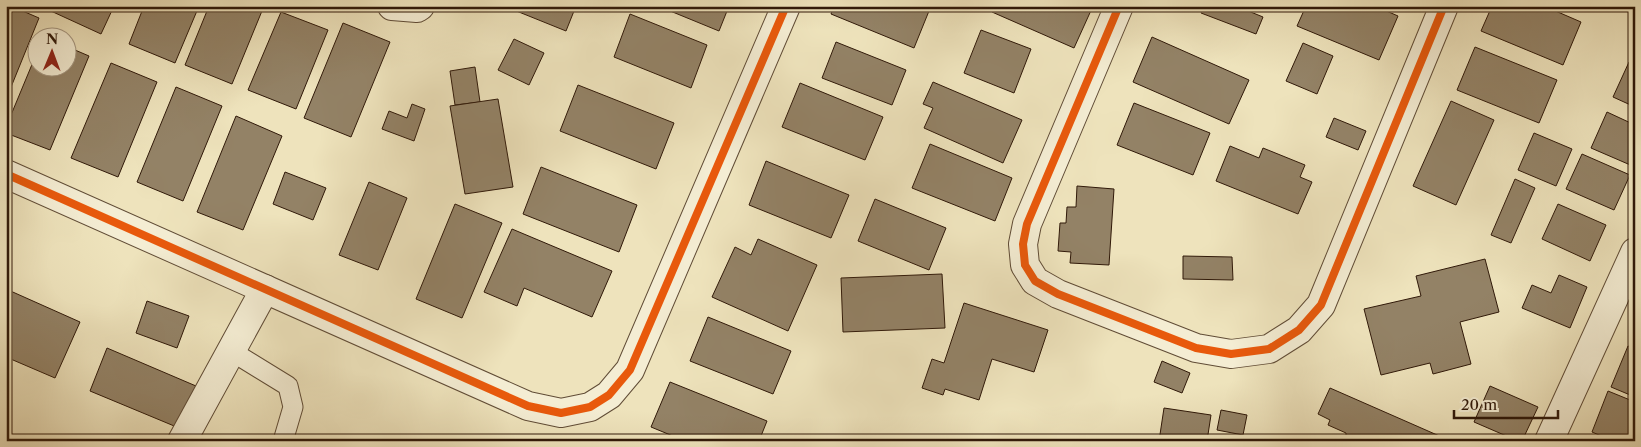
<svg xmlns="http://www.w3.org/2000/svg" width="1641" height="447" font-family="'Libre Caslon Text',serif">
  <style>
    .building { fill: #938266; stroke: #301909 }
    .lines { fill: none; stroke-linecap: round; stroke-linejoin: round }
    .lane-casing { stroke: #604c36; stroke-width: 21 }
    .street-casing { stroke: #604c36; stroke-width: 30 }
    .lane { stroke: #f4edd3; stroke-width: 19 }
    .street { stroke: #f4edd3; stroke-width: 28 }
    .cycleway-casing { stroke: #f4edd3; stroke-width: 11 }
    .cycleway { stroke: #e8590c; stroke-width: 8 }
  </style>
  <rect width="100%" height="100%" fill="#eee3bc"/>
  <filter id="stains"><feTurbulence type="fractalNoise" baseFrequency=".004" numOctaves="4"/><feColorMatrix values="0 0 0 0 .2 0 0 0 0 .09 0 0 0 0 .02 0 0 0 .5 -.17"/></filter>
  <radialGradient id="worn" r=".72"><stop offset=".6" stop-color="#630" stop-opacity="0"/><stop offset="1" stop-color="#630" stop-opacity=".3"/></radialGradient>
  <g class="building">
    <path d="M6 6H11L39 18 7 97Z"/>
    <path d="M40 6H114L101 34Z"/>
    <path d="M144 6H199L175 63 129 44Z"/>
    <path d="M209 6H264L232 84 185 65Z"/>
    <path d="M504 6H576L566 31Z"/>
    <path d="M658 6H729L719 31Z"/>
    <path d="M834 6H931L914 48 831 14Z"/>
    <path d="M994 6H1093L1074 48 992 12Z"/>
    <path d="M1204 6H1236L1263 17 1256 34 1201 13Z"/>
    <path d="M1306 6H1375L1398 16 1379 60 1297 26Z"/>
    <path d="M1492 6H1544L1581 22 1563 65 1481 31Z"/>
    <path d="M281 12 328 30 296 109 248 90Z"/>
    <path d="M630 14 707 45 691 88 614 57Z"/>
    <path d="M343 23 390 42 351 137 304 118Z"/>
    <path d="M981 30 1031 49 1014 93 964 73Z"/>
    <path d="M1152 37 1249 80 1229 124 1133 82Z"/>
    <path d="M514 39 544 53 529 85 498 70Z"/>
    <path d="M836 42 906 70 892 105 822 78Z"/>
    <path d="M1303 43 1333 56 1317 94 1286 81Z"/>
    <path d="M68 47 89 56 50 150 6 133V127L38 50V68H68Z"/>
    <path d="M1475 47 1557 80 1539 123 1457 90Z"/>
    <path d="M1629 62 1635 65V107L1613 97Z"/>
    <path d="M111 63 157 82 118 177 71 158Z"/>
    <path d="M475 67 480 102 455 105 450 71Z"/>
    <path d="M933 82 1022 120 1003 163 924 128 933 108 923 104Z"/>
    <path d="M800 83 883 117 865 160 782 127Z"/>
    <path d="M578 85 674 123 656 169 560 131Z"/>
    <path d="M176 87 222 106 183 201 137 182Z"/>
    <path d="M498 99 513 187 465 194 450 106Z"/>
    <path d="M1451 101 1494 120 1456 205 1413 186Z"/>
    <path d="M1134 103 1210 133 1193 175 1117 145Z"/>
    <path d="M412 104 425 109 414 141 382 129 389 111 407 118Z"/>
    <path d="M1607 112 1635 125V167L1591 148Z"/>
    <path d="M236 116 282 136 243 230 197 212Z"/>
    <path d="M1334 118 1366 131 1358 150 1326 137Z"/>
    <path d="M1534 133 1572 149 1556 186 1518 170Z"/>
    <path d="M930 144 1012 178 995 221 912 188Z"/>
    <path d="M1230 146 1259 158 1263 148 1305 165 1300 177 1312 182 1298 214 1216 181Z"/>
    <path d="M1582 154 1630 175 1614 210 1566 189Z"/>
    <path d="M766 161 849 195 831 238 749 205Z"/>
    <path d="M541 167 637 205 619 252 523 214Z"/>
    <path d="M285 172 326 188 313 220 273 204Z"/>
    <path d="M1515 179 1535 188 1511 243 1491 235Z"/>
    <path d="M369 182 407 198 378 270 339 255Z"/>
    <path d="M1077 186 1114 189 1109 265 1070 263 1071 252 1058 251 1060 223H1066L1067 207H1076Z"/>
    <path d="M875 199 946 228 929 270 858 241Z"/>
    <path d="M455 204 502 223 462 318 416 299Z"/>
    <path d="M1558 204 1606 225 1590 261 1542 239Z"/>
    <path d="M512 229 612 271 592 317 524 288 517 306 484 292Z"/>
    <path d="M758 239 817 265 788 331 712 297 735 247 751 255Z"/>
    <path d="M1183 256 1232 257 1233 280 1183 279Z"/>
    <path d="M1485 259 1499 312 1460 322 1471 364 1433 374 1430 363 1381 375 1364 309 1421 296 1416 276Z"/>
    <path d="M942 274 945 328 843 332 841 278Z"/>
    <path d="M1559 275 1587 287 1570 328 1522 308 1532 285 1551 293Z"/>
    <path d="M6 289 80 322 55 378 6 357Z"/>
    <path d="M147 301 189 316 177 348 136 333Z"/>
    <path d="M964 303 1048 330 1034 372 992 359 979 400 945 389 943 395 922 388 932 359 944 363Z"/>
    <path d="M708 317 791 351 773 394 690 361Z"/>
    <path d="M1628 346 1635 349V397L1611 387Z"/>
    <path d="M107 348 196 386 179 428 90 391Z"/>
    <path d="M1162 361 1190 373 1182 393 1154 382Z"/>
    <path d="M670 382 767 421 759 441H685L651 427Z"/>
    <path d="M1490 386 1538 407 1522 441H1518L1474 422Z"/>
    <path d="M1330 388 1444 438 1443 441H1346V433L1328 425 1330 420 1318 414Z"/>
    <path d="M1608 391 1635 402V441H1613L1592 432Z"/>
    <path d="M1164 408 1211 415 1207 441H1159Z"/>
    <path d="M1221 410 1247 415 1243 435 1217 430Z"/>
  </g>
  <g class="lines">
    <defs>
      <path id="lane" d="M231 351 288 386 293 407 283 441"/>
      <g id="street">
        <path d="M392 6 417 8 420 6"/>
        <path d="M1119 6 1027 224 1023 244 1025 265 1035 281 1058 294 1196 348 1231 354 1269 349 1299 330 1321 305 1444 6"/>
        <path d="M6 174 528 406 561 413 590 407 609 395 630 370 786 6"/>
        <path d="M182 441 265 289"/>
        <path d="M1549 441 1635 252"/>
      </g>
    </defs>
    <use href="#lane" class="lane-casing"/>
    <use href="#street" class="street-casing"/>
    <use href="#lane" class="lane"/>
    <use href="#street" class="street"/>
    <defs>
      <g id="cycleway">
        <path d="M1119 6 1027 224 1023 244 1025 265 1035 281 1058 294 1196 348 1231 354 1269 349 1299 330 1321 305 1444 6"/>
        <path d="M6 174 528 406 561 413 590 407 609 395 630 370 786 6"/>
      </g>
    </defs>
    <use href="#cycleway" class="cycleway-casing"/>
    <use href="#cycleway" class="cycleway"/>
  </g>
  <rect width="1641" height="447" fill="none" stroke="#eee3bc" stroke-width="25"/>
  <rect x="8" y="8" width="1626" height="432" fill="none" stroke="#301909" stroke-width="2.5"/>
  <rect x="12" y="12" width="1616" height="422" fill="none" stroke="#301909"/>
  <g transform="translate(52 52) rotate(1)"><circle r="24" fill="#f4edd3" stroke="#a69882"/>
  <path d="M0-4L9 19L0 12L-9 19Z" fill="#8f2418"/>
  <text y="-8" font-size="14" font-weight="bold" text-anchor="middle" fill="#301909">N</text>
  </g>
  <path d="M1454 410v8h104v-8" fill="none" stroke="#301909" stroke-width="2.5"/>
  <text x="1461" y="410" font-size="15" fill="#301909" stroke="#f4edd3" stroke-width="4" paint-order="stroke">20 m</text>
  <rect width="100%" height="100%" filter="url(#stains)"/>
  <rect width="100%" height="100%" fill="url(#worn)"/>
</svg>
